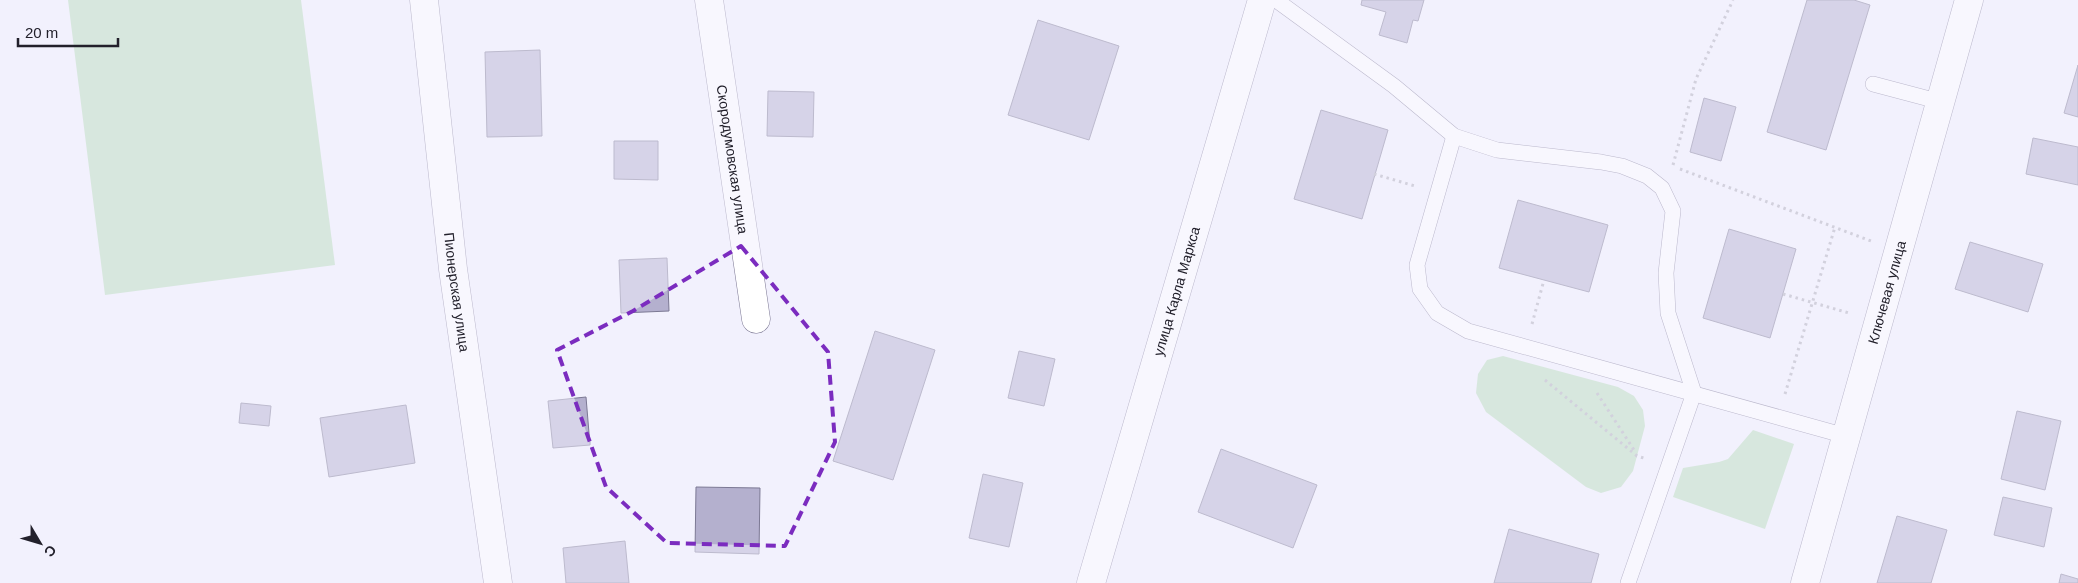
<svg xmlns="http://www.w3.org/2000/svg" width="2078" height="583" font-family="Arial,sans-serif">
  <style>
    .green { fill: #b6dcb8 }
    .building { fill: #b4b0ce; stroke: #7c7994 }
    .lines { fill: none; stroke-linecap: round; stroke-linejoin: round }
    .service-casing { stroke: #7a7692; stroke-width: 16 }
    .minor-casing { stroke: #7a7692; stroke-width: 29 }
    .path { stroke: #abaab5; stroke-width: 3; stroke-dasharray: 2.5 4; stroke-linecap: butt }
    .service { stroke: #fff; stroke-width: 15 }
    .minor { stroke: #fff; stroke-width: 28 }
    .marked { fill: none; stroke: #7b2cbf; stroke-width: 4; stroke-dasharray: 10 6; stroke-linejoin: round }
    .labels { text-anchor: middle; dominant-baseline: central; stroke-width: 5; stroke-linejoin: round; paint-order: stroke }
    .street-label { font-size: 14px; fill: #22202b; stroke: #f2f1fd }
  </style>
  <rect width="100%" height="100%" fill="#f2f1fd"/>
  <g class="green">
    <path d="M68 0H301L335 265 105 295Z"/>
    <path d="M1503 356 1618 387 1634 396 1643 410 1645 426 1633 471 1621 487 1601 493 1586 487 1486 412 1476 393 1478 374 1487 360Z"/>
    <path d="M1753 430 1794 444 1765 529 1673 497 1683 468 1719 462 1728 459Z"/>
  </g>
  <g class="building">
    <path d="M1362 0H1424L1418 21 1413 20 1407 43 1379 35 1386 12 1361 5Z"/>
    <path d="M1807 0H1854L1870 5 1826 150 1767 132Z"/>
    <path d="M1038 20 1119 46 1089 140 1008 115Z"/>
    <path d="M540 50 542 136 487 137 485 52Z"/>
    <path d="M2078 65V117L2064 113Z"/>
    <path d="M768 91 814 92 813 137 767 136Z"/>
    <path d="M1704 98 1736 107 1721 161 1690 152Z"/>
    <path d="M1321 110 1388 130 1362 219 1294 199Z"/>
    <path d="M2033 138 2078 147V185L2026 174Z"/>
    <path d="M614 141H658V180L614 179Z"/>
    <path d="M1518 200 1608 225 1589 292 1499 268Z"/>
    <path d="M1729 229 1796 249 1770 338 1703 318Z"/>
    <path d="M1970 242 2043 264 2028 312 1955 289Z"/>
    <path d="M667 258 669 311 621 313 619 260Z"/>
    <path d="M875 331 935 350 893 480 833 461Z"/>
    <path d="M1019 351 1055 359 1044 406 1008 398Z"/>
    <path d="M586 397 590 445 553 448 548 401Z"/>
    <path d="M241 403 271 406 269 426 239 423Z"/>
    <path d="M406 405 415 463 329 477 320 418Z"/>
    <path d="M2017 411 2061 421 2045 490 2001 479Z"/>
    <path d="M1221 449 1317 485 1293 548 1198 512Z"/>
    <path d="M983 474 1023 483 1009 547 969 538Z"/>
    <path d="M696 487 760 488 759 554 695 552Z"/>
    <path d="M2003 497 2052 508 2044 547 1994 535Z"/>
    <path d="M1897 516 1947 530 1931 583H1877Z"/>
    <path d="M1509 529 1599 554 1591 583H1494Z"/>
    <path d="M625 541 629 583H566L563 548Z"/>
    <path d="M2061 574 2078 579V583H2059Z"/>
  </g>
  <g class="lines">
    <defs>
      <g id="service">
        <path d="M1276 0 1394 86 1454 136 1497 150 1601 162 1622 166 1647 176 1662 188 1673 211 1666 273 1668 313 1694 393 1628 583"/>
        <path d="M1873 84 1941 102"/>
        <path d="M1454 136 1417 265 1420 289 1437 313 1468 331 1846 436"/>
      </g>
      <g id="minor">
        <path id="s1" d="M424 0 453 269 498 583"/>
        <path id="s2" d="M709 0 756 319"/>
        <path id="s3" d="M1091 583 1262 0"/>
        <path id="s4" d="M1805 583 1969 0"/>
      </g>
    </defs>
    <use href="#service" class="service-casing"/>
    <use href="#minor" class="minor-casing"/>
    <g class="path">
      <path d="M1673 165 1696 79 1733 0"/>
      <path d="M1680 169 1871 241"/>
      <path d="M1374 174 1415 186"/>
      <path d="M1783 294 1849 313"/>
      <path d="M1532 324 1544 280"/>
      <path d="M1545 380 1637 456 1647 459"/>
      <path d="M1597 393 1636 453"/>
      <path d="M1785 394 1835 227"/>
    </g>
    <use href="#service" class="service"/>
    <use href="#minor" class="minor"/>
  </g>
  <path d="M0 0H2078V583H0ZM741 246 828 352 835 442 785 546 667 543 606 487 557 350 633 311Z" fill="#f2f1fd" fill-opacity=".55" fill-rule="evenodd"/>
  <path class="marked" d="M741 246 828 352 835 442 785 546 667 543 606 487 557 350 633 311Z"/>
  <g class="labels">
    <g class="street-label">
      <text stroke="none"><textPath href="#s2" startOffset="161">Скородумовская улица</textPath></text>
      <text stroke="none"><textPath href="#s4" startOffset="302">Ключевая улица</textPath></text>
      <text stroke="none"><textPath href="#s1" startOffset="294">Пионерская улица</textPath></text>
      <text stroke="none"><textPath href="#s3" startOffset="304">улица Карла Маркса</textPath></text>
    </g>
  </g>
  <g transform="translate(40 543) rotate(128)" stroke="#f2f1fd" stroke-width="4" paint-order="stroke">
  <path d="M0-4L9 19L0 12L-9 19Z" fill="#22202b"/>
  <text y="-8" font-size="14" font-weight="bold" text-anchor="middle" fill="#22202b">С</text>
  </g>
  <path d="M18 38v8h100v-8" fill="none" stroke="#22202b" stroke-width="2.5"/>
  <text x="25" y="38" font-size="15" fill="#22202b" stroke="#f2f1fd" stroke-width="4" paint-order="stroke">20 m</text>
</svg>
